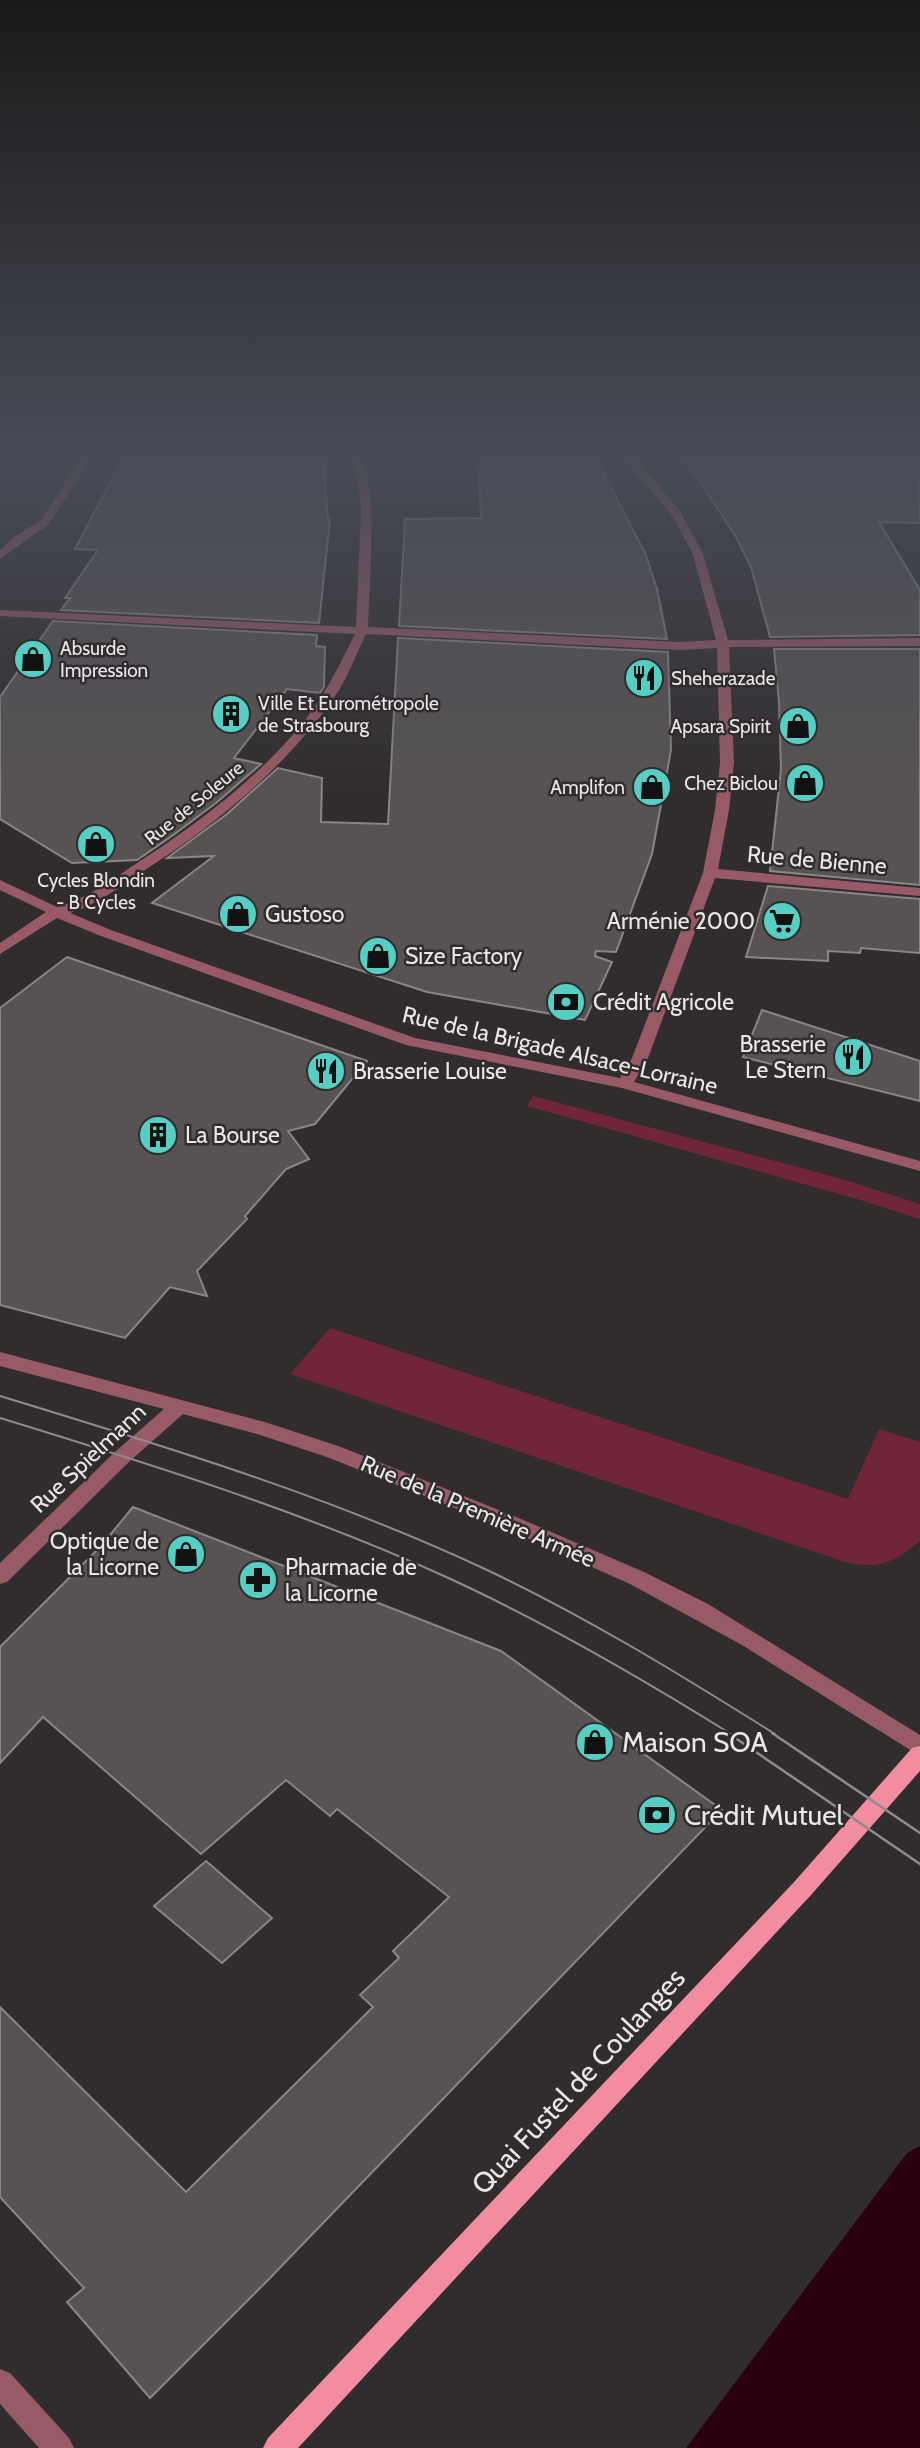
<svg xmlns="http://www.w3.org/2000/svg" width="920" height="2448" font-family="Cabin,sans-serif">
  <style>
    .green { fill: #702539 }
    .water { fill: #2c010e }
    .building { fill: #575353; stroke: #8a8586; stroke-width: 2 }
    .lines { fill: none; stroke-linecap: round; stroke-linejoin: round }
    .minor { fill: #985a66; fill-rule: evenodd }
    .major { fill: #f18ca1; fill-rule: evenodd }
    .tram-far1 { stroke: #8f8c8d; stroke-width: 2 }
    .tram { stroke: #8f8c8d; stroke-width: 2.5 }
    .labels { text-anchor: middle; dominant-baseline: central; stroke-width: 5; stroke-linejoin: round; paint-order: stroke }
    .far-poi-label { font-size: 19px; fill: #e9e7e7; stroke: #312d2e; text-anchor: start }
    .far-street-label { font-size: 19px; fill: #e9e7e7; stroke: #312d2e }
    .street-label { font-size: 23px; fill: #e9e7e7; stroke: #312d2e }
    .poi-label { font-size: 23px; fill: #e9e7e7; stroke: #312d2e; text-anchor: start }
    .near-poi-label { font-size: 28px; fill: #e9e7e7; stroke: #312d2e; text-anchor: start }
    .near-street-label { font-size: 28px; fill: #e9e7e7; stroke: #312d2e }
  </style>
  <rect width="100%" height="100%" fill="#312d2e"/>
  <g class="green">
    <path d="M533 1096 842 1179 920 1204V1219L857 1199 527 1106Z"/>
    <path d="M330 1328 848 1499 879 1429 920 1442V1541C896 1562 877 1570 845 1562L290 1374Z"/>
  </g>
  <path class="water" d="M920 2146V2448H686L907 2153Z"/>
  <g class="building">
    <path d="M126 453 323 457 328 520H330L319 623 61 610 70 598H65L98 550 75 549Z"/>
    <path d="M478 453H593L645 553 657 589 667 639 399 626 405 519 481 518Z"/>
    <path d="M681 453H920V523L879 522 920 590V635L770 637 751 567 736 537Z"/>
    <path d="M53 621 317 635 316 646 325 647 324 687 320 693 287 689 234 758 261 764 216 803 172 836 137 860 72 863 0 819V697Z"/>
    <path d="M398 638 668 652 671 750 652 854 616 952 596 951 595 956 612 962 585 1020 427 992 152 903 214 856 167 858 227 814 278 768 322 778 321 822 388 824Z"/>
    <path d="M774 649H920V885L770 871 781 769 779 702Z"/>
    <path d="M768 886 920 899V953L861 948 860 953 828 951V961L746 957Z"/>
    <path d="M67 957 367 1061 315 1124 288 1131 309 1159 286 1169 245 1216 247 1219 197 1271 207 1296 170 1287 125 1338 0 1305V1008Z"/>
    <path d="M762 1010 920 1061V1101L743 1057Z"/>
    <path d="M133 1507 501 1651 722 1810 269 2279 150 2398 67 2302 84 2288 0 2197V2007L186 2192 373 2007 360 1995 399 1958 393 1951 449 1897 337 1809 330 1816 286 1780 201 1854 43 1717 0 1763V1647L101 1546Z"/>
    <path d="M206 1861 272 1918 222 1963 154 1906Z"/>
  </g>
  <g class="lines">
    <g class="minor">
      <path d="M84 453H94L49 524 0 559V550L13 538 41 520Z"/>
      <path d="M347 453H358C379 471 369 595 368 627L680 642 716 640 693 554 671 514 619 453H675L670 456 636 460 680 511 703 554 728 640 920 638V646L729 647 734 763 729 810 718 869 920 888V896L715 878 648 1058 634 1082 920 1161V1171L622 1088 406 1045 101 936 57 918 0 954V943L46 912 0 890V880L57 907C83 900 106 884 128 869 189 830 250 785 297 730 322 701 338 668 355 634L0 616V610L356 627 361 510 355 461ZM366 634 680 650 717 648 720 763 715 810 703 873 632 1058 620 1078 415 1038 111 930 70 913C98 904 124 884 148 868 219 822 287 766 335 696 348 678 356 654 366 634Z"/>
      <path d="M0 1352 268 1423 341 1447 521 1519 644 1572 708 1604 920 1735V1756L742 1645 630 1584 507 1529 327 1457 257 1434 183 1414 130 1461 7 1582 0 1584V1563L116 1451 164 1409 0 1366Z"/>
      <path d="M0 2369 10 2373 69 2438 74 2448H39L0 2404Z"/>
    </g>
    <path class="major" d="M920 1746V1771L811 1895 298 2448H263L268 2438 795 1881 912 1748Z"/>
    <g class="tram-far1">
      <path d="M0 1396C164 1446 329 1496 485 1569 585 1616 681 1675 775 1734"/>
      <path d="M0 1418C150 1464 301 1511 444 1576 543 1621 638 1676 731 1734"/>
    </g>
    <g class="tram">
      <path d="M728 1733 920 1864"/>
      <path d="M772 1733 920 1833"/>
    </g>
  </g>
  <linearGradient id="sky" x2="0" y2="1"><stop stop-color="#1b1919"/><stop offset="0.57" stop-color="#484c57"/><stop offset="1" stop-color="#484c57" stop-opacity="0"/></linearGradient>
  <rect width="920" height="796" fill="url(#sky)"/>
  <defs>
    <symbol id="shop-disc" viewBox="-11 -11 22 22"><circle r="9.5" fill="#56cec3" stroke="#312d2e"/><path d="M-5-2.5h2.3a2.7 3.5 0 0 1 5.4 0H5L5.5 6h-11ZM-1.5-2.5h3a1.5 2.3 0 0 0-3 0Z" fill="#111"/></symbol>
    <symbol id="restaurant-disc" viewBox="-11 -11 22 22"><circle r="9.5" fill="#56cec3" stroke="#312d2e"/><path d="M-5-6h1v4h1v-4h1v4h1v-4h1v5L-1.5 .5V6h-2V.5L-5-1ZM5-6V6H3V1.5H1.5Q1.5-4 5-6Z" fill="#111"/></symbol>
    <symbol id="building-disc" viewBox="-11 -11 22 22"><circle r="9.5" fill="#56cec3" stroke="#312d2e"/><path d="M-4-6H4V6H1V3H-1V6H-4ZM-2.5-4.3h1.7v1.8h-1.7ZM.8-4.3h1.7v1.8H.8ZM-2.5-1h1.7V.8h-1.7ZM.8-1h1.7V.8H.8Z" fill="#111"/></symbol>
    <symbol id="supermarket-disc" viewBox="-11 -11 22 22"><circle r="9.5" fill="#56cec3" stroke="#312d2e"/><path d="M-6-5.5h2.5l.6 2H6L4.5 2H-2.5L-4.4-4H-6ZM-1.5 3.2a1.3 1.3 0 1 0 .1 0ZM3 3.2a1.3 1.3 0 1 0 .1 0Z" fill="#111"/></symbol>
    <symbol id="bank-disc" viewBox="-11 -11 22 22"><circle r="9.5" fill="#56cec3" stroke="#312d2e"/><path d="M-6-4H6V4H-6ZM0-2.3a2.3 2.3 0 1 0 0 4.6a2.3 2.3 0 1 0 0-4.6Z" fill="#111"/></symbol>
    <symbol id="pharmacy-disc" viewBox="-11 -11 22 22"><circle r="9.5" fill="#56cec3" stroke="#312d2e"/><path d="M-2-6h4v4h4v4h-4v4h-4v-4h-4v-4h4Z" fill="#111"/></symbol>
  </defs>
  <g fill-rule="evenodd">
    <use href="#shop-disc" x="11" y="637" width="44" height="44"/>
    <use href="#restaurant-disc" x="622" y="656" width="44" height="44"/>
    <use href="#building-disc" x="209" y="692" width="44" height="44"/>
    <use href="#shop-disc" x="776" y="704" width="44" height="44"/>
    <use href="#shop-disc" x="783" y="761" width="44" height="44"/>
    <use href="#shop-disc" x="630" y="765" width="44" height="44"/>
    <use href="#shop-disc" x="74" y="822" width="44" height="44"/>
    <use href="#shop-disc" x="216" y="892" width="44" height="44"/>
    <use href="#supermarket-disc" x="760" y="899" width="44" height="44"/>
    <use href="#shop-disc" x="356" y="934" width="44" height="44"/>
    <use href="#bank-disc" x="544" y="980" width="44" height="44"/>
    <use href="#restaurant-disc" x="831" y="1035" width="44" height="44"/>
    <use href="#restaurant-disc" x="304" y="1049" width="44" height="44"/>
    <use href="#building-disc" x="136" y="1113" width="44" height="44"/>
    <use href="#shop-disc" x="164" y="1532" width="44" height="44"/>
    <use href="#pharmacy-disc" x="236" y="1558" width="44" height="44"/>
    <use href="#shop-disc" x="573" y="1720" width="44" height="44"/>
    <use href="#bank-disc" x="635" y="1793" width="44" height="44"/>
  </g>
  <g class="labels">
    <g class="far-poi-label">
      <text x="60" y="648">Absurde<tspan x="60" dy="22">Impression</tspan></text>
      <text x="671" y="678">Sheherazade</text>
      <text x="258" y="703">Ville Et Eurométropole<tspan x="258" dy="22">de Strasbourg</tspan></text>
      <text x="771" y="726" text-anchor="end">Apsara Spirit</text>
      <text x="778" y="783" text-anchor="end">Chez Biclou</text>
      <text x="625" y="787" text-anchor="end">Amplifon</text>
      <text x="96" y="880" text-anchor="middle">Cycles Blondin<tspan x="96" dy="22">- B Cycles</tspan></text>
    </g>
    <g class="far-street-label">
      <text transform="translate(194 803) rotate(-39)">Rue de Soleure</text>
    </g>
    <g class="street-label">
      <text transform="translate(817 860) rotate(5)">Rue de Bienne</text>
      <text transform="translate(560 1050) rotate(13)">Rue de la Brigade Alsace-Lorraine</text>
      <text transform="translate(88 1458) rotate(-43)">Rue Spielmann</text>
      <text transform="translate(478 1511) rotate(23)">Rue de la Première Armée</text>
    </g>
    <g class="poi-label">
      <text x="265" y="914">Gustoso</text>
      <text x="755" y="921" text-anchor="end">Arménie 2000</text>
      <text x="405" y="956">Size Factory</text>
      <text x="593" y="1002">Crédit Agricole</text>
      <text x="826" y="1044" text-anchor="end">Brasserie<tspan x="826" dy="26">Le Stern</tspan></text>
      <text x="353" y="1071">Brasserie Louise</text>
      <text x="185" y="1135">La Bourse</text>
      <text x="159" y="1541" text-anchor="end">Optique de<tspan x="159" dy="26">la Licorne</tspan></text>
      <text x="285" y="1567">Pharmacie de<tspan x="285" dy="26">la Licorne</tspan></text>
    </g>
    <g class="near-poi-label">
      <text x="622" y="1742">Maison SOA</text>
      <text x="684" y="1815">Crédit Mutuel</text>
    </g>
    <g class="near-street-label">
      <text transform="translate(578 2081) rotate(-47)">Quai Fustel de Coulanges</text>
    </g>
  </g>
</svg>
